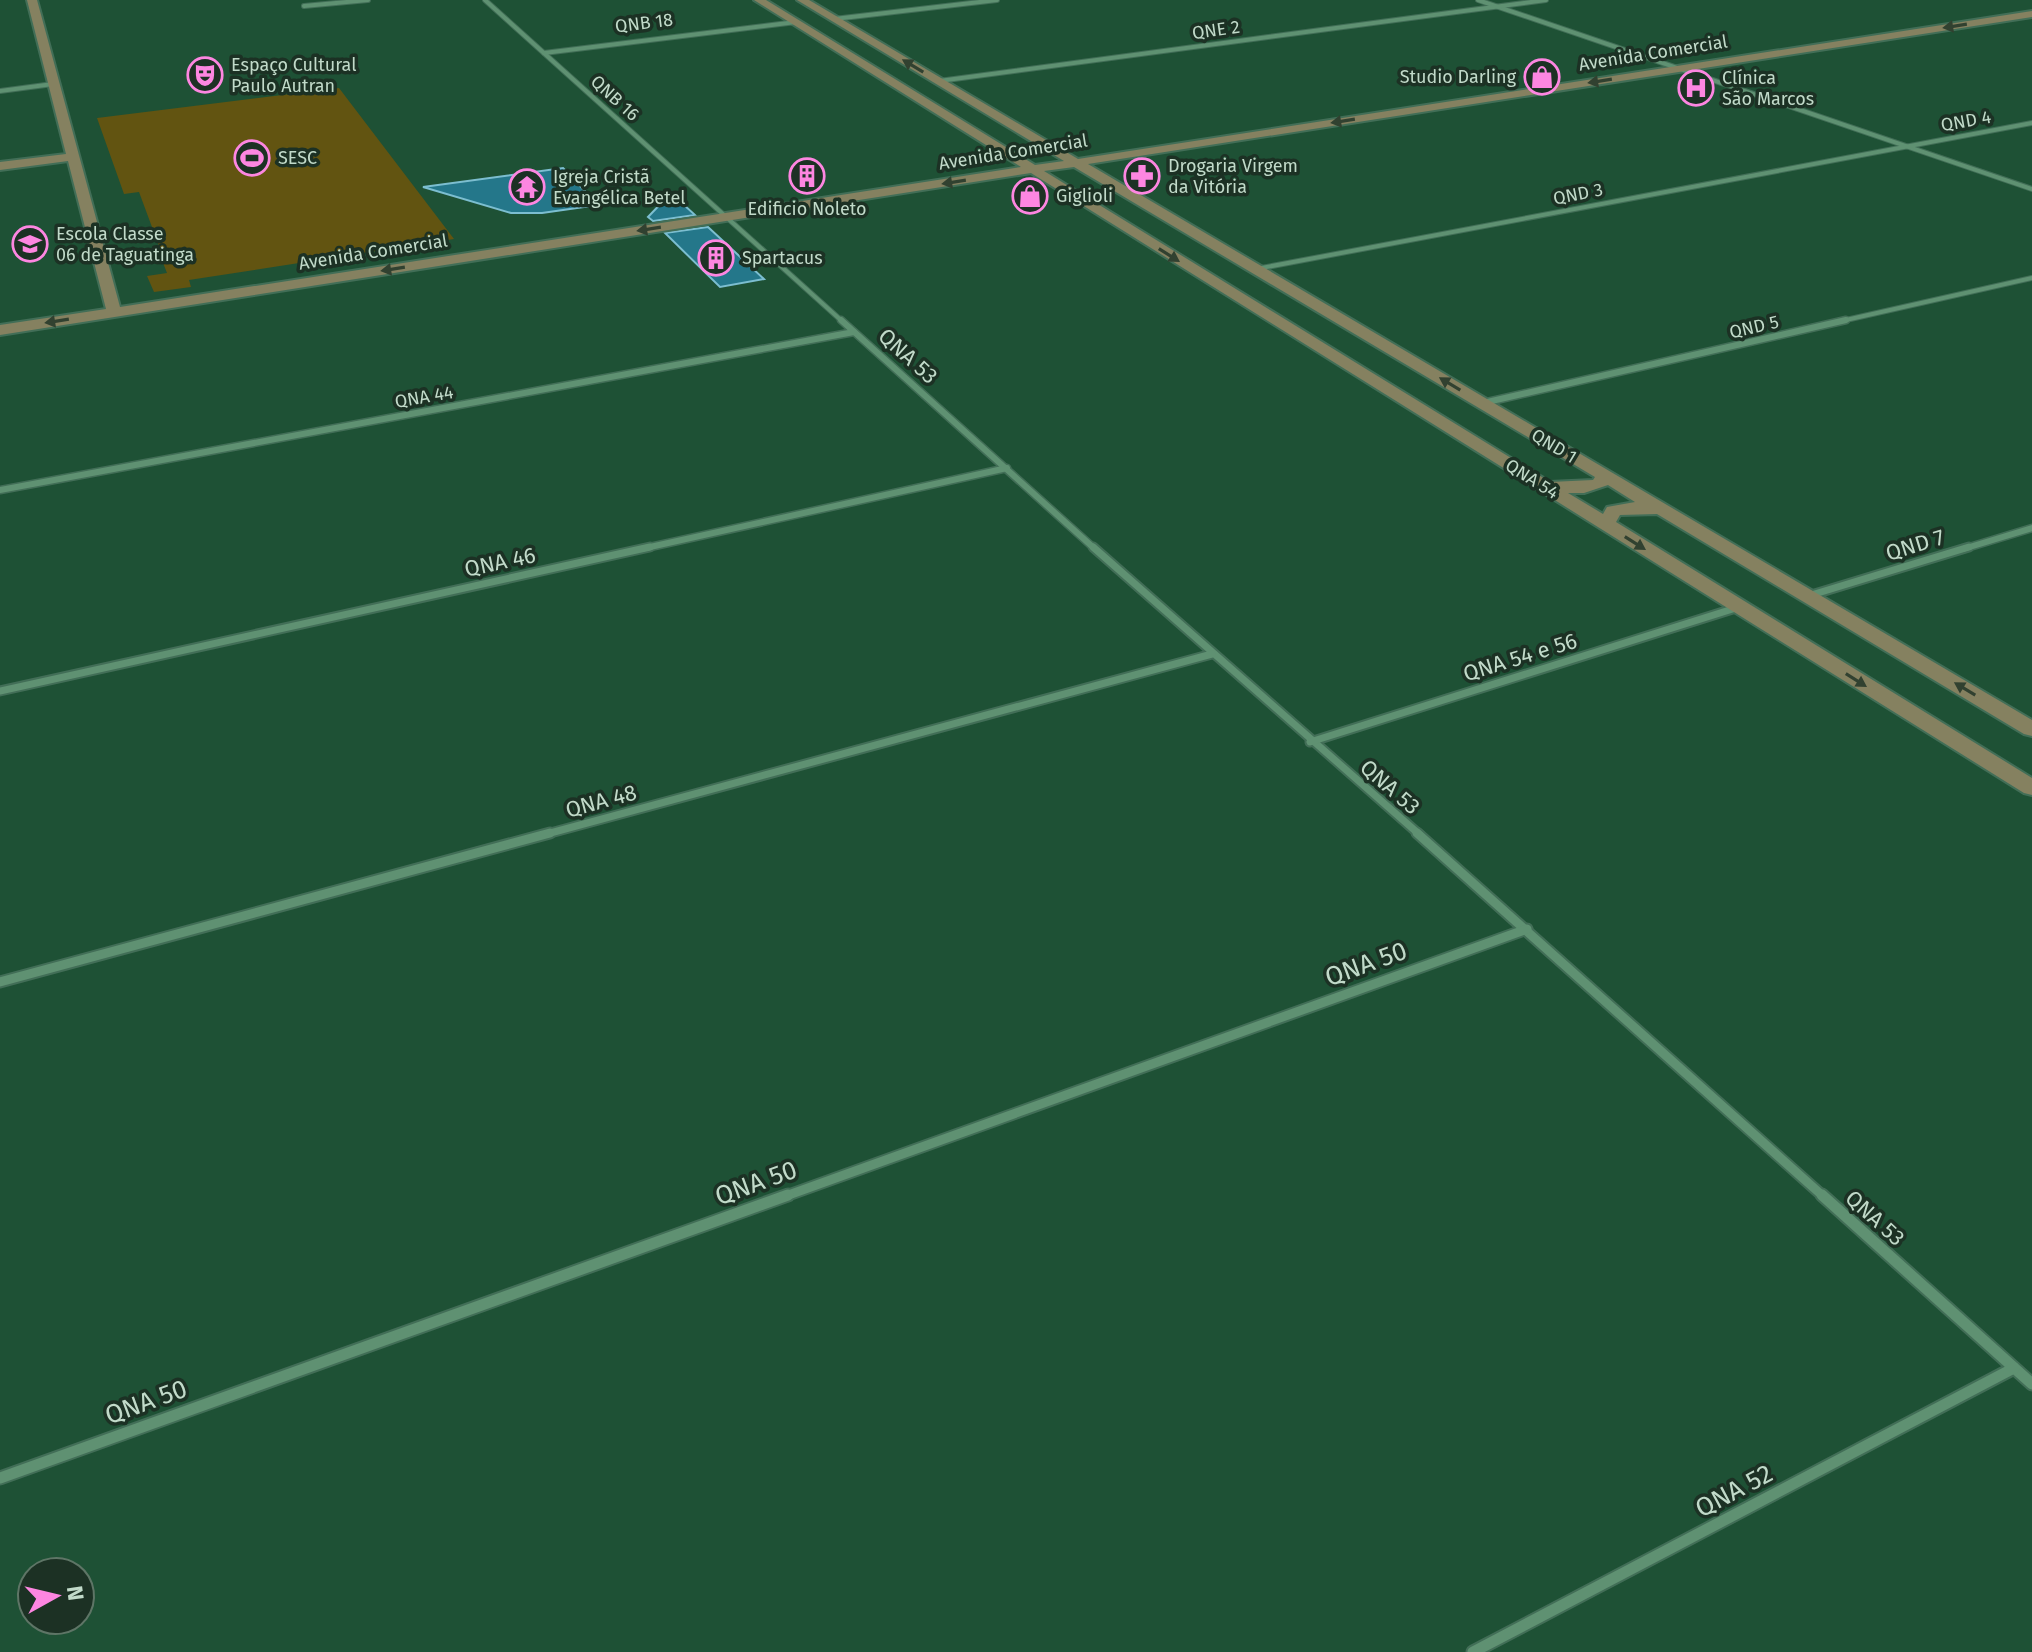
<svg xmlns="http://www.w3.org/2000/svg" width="2032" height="1652" font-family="'Fira Sans',sans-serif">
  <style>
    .green { fill: #625411 }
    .building { fill: #24778a; stroke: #7cbed0; stroke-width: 2 }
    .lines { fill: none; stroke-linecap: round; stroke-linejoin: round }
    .street-far4-casing { stroke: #426e57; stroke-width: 6 }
    .street-far3-casing { stroke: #426e57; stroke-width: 9 }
    .street-far2-casing { stroke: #426e57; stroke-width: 11 }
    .street-far1-casing { stroke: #426e57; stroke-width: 13 }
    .street-casing { stroke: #426e57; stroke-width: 15 }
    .secondary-casing { stroke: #426e57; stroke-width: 4 }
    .street-far4 { stroke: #5f9172; stroke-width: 4 }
    .street-far3 { stroke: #5f9172; stroke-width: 6 }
    .street-far2 { stroke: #5f9172; stroke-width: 7 }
    .street-far1 { stroke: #5f9172; stroke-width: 9 }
    .street { stroke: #5f9172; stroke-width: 11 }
    .secondary { fill: #858160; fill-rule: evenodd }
    .oneway { fill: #314130 }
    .labels { text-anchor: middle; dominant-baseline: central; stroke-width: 7; stroke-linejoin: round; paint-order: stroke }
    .far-street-label { font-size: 18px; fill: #c1dac9; stroke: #1c3124 }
    .far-poi-label { font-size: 18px; fill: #c1dac9; stroke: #1c3124; text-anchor: start }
    .street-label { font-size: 22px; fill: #c1dac9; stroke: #1c3124 }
    .near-street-label { font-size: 26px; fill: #c1dac9; stroke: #1c3124 }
  </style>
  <rect width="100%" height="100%" fill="#1e5135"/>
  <path class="green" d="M339 88 454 239 189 280 191 287 154 292 147 276 167 273 160 255 162 254 139 192 124 194 97 118Z"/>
  <g class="building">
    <path d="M563 168 598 205 542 213H511L423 187Z"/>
    <path d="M671 193 695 215 653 221 648 217Z"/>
    <path d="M708 227 764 279 720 287 665 233Z"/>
  </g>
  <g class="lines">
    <defs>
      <g id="street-far4">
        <path d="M485 0 843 322"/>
        <path d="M1478 0 2032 189"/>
        <path d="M304 6 368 0"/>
        <path d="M834 19 997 0"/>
        <path d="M544 53 796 22"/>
        <path d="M939 81 1546 0"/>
        <path d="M0 91 53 84"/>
        <path d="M1256 269 2032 123"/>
        <path d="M1837 322 2032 278"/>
      </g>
      <g id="street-far3">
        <path d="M841 320 1095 549"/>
        <path d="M1483 403 1846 320"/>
        <path d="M0 490 854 332"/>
        <path d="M641 549 1007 468"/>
        <path d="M1963 549 2032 528"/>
      </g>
      <g id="street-far2">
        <path d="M1093 547 1420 835"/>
        <path d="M1808 596 1969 547"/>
        <path d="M0 691 650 547"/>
        <path d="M1310 742 1739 607"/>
        <path d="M543 835 1212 654"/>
      </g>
      <g id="street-far1">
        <path d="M1417 833 1824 1197"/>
        <path d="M0 982 550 833"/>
        <path d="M783 1197 1527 929"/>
      </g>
      <g id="street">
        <path d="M1822 1195 2032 1384"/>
        <path d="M0 1478 788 1195"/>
        <path d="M1473 1652 2014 1368"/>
      </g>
      <path id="secondary" d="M27 0H37L120 307 1021 167 754 0H766L1035 165 1064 161 797 0H809L1078 159 2032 11V17L1088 164 2032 720V736L2024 734 1657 514 1620 515 1616 522 2032 778V795L2024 793 1031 173 0 335V325L106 309 68 161 0 170V162L66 154ZM1074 167 1595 477 1593 480 1550 482 1044 171ZM1608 485 1635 502 1607 507 1603 514 1568 493H1584Z"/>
    </defs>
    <use href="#street-far4" class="street-far4-casing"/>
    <use href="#street-far3" class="street-far3-casing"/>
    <use href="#street-far2" class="street-far2-casing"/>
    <use href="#street-far1" class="street-far1-casing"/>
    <use href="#street" class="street-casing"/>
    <use href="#secondary" class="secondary-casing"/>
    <use href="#street-far4" class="street-far4"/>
    <use href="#street-far3" class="street-far3"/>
    <use href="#street-far2" class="street-far2"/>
    <use href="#street-far1" class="street-far1"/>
    <use href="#street" class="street"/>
    <use href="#secondary" class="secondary"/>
  </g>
  <defs><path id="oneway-solid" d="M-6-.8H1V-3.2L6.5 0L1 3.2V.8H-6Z" transform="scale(2)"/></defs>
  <g class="oneway">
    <use href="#oneway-solid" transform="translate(1955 26) rotate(171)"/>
    <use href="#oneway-solid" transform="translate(913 66) rotate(-149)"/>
    <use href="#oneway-solid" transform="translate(1600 81) rotate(171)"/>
    <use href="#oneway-solid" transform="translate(1343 121) rotate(171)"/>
    <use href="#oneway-solid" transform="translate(954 182) rotate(171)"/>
    <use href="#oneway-solid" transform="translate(649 229) rotate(171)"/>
    <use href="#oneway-solid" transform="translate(1169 255) rotate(32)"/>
    <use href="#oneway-solid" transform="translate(393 269) rotate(171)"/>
    <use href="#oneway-solid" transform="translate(57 321) rotate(171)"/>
    <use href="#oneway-solid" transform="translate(1450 384) rotate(-149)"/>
    <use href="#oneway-solid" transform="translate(1635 543) rotate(32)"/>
    <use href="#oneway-solid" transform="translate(1856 680) rotate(32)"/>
    <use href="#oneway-solid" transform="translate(1965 689) rotate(-149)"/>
  </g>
  <defs>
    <symbol id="theatre-ring" viewBox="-11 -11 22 22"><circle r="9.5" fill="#1c3124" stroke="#fd86e1" stroke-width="1.5"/><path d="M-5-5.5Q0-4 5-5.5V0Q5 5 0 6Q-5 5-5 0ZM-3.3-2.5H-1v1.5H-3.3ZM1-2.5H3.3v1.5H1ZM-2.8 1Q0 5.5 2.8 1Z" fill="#fd86e1"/></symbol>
    <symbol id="shop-ring" viewBox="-11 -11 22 22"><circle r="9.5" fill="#1c3124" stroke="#fd86e1" stroke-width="1.5"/><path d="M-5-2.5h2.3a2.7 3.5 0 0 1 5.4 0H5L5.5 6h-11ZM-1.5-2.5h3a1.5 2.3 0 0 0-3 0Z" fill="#fd86e1"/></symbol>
    <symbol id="hospital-ring" viewBox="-11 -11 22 22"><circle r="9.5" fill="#1c3124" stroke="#fd86e1" stroke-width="1.5"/><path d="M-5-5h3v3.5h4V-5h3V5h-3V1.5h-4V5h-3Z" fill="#fd86e1"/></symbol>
    <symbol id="stadium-ring" viewBox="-11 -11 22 22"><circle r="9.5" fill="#1c3124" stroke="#fd86e1" stroke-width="1.5"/><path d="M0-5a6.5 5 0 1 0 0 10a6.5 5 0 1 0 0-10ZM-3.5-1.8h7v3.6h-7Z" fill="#fd86e1"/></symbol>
    <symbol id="building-ring" viewBox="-11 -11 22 22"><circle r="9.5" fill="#1c3124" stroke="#fd86e1" stroke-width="1.5"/><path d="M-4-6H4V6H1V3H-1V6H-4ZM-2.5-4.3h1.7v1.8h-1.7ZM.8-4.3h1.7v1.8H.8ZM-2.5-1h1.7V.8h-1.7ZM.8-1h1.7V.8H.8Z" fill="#fd86e1"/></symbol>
    <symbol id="pharmacy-ring" viewBox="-11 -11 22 22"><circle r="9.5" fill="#1c3124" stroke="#fd86e1" stroke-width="1.5"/><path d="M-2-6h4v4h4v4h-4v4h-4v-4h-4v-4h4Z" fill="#fd86e1"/></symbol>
    <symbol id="temple-ring" viewBox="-11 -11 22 22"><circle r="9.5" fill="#1c3124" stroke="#fd86e1" stroke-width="1.5"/><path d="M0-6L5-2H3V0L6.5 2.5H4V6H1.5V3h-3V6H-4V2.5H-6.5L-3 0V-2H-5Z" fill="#fd86e1"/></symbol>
    <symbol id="school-ring" viewBox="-11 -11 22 22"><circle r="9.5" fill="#1c3124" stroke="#fd86e1" stroke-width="1.5"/><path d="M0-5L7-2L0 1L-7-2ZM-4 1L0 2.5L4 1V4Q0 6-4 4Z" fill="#fd86e1"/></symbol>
  </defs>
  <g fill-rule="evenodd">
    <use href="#theatre-ring" x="185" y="55" width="40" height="40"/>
    <use href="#shop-ring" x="1522" y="57" width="40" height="40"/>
    <use href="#hospital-ring" x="1676" y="68" width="40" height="40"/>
    <use href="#stadium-ring" x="232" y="138" width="40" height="40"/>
    <use href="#building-ring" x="787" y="156" width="40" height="40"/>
    <use href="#pharmacy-ring" x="1122" y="156" width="40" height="40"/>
    <use href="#temple-ring" x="507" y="167" width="40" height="40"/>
    <use href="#shop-ring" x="1010" y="176" width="40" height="40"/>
    <use href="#school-ring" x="10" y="224" width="40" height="40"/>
    <use href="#building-ring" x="696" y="238" width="40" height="40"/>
  </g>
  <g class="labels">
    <g class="far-street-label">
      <text transform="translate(644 23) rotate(-7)">QNB 18</text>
      <text transform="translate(1216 30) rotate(-8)">QNE 2</text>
      <text transform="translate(1653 53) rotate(-9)">Avenida Comercial</text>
      <text transform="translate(615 98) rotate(42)">QNB 16</text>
      <text transform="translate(1966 121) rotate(-10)">QND 4</text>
      <text transform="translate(1013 152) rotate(-9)">Avenida Comercial</text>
      <text transform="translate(1578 194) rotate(-11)">QND 3</text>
      <text transform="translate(373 252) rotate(-9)">Avenida Comercial</text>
      <text transform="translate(1754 327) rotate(-13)">QND 5</text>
      <text transform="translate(424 397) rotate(-10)">QNA 44</text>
      <text transform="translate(1554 446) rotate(31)">QND 1</text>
      <text transform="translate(1532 479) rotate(32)">QNA 54</text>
    </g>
    <g class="far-poi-label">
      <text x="231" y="65">Espaço Cultural<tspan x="231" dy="21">Paulo Autran</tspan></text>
      <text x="1516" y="77" text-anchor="end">Studio Darling</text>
      <text x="1722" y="78">Clínica<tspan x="1722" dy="21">São Marcos</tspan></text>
      <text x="278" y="158">SESC</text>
      <text x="1168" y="166">Drogaria Virgem<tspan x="1168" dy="21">da Vitória</tspan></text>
      <text x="553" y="177">Igreja Cristã<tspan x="553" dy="21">Evangélica Betel</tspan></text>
      <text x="1056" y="196">Giglioli</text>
      <text x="807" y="209" text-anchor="middle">Edificio Noleto</text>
      <text x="56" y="234">Escola Classe<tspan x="56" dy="21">06 de Taguatinga</tspan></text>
      <text x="742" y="258">Spartacus</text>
    </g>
    <g class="street-label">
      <text transform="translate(908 356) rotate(42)">QNA 53</text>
      <text transform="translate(1915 545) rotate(-17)">QND 7</text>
      <text transform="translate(500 562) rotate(-12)">QNA 46</text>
      <text transform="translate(1520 657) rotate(-17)">QNA 54 e 56</text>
      <text transform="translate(1390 787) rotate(41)">QNA 53</text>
      <text transform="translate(601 801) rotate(-15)">QNA 48</text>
      <text transform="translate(1875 1218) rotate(42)">QNA 53</text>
    </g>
    <g class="near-street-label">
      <text transform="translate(1366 964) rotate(-20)">QNA 50</text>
      <text transform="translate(756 1183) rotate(-20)">QNA 50</text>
      <text transform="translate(146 1402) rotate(-20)">QNA 50</text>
      <text transform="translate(1734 1491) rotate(-28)">QNA 52</text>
    </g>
  </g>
  <g transform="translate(56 1596) rotate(82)"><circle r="38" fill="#1c3124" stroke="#5e7566" stroke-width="2"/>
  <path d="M0-6L14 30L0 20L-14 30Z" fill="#fd86e1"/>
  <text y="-12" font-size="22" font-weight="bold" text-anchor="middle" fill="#c1dac9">N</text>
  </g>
</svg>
